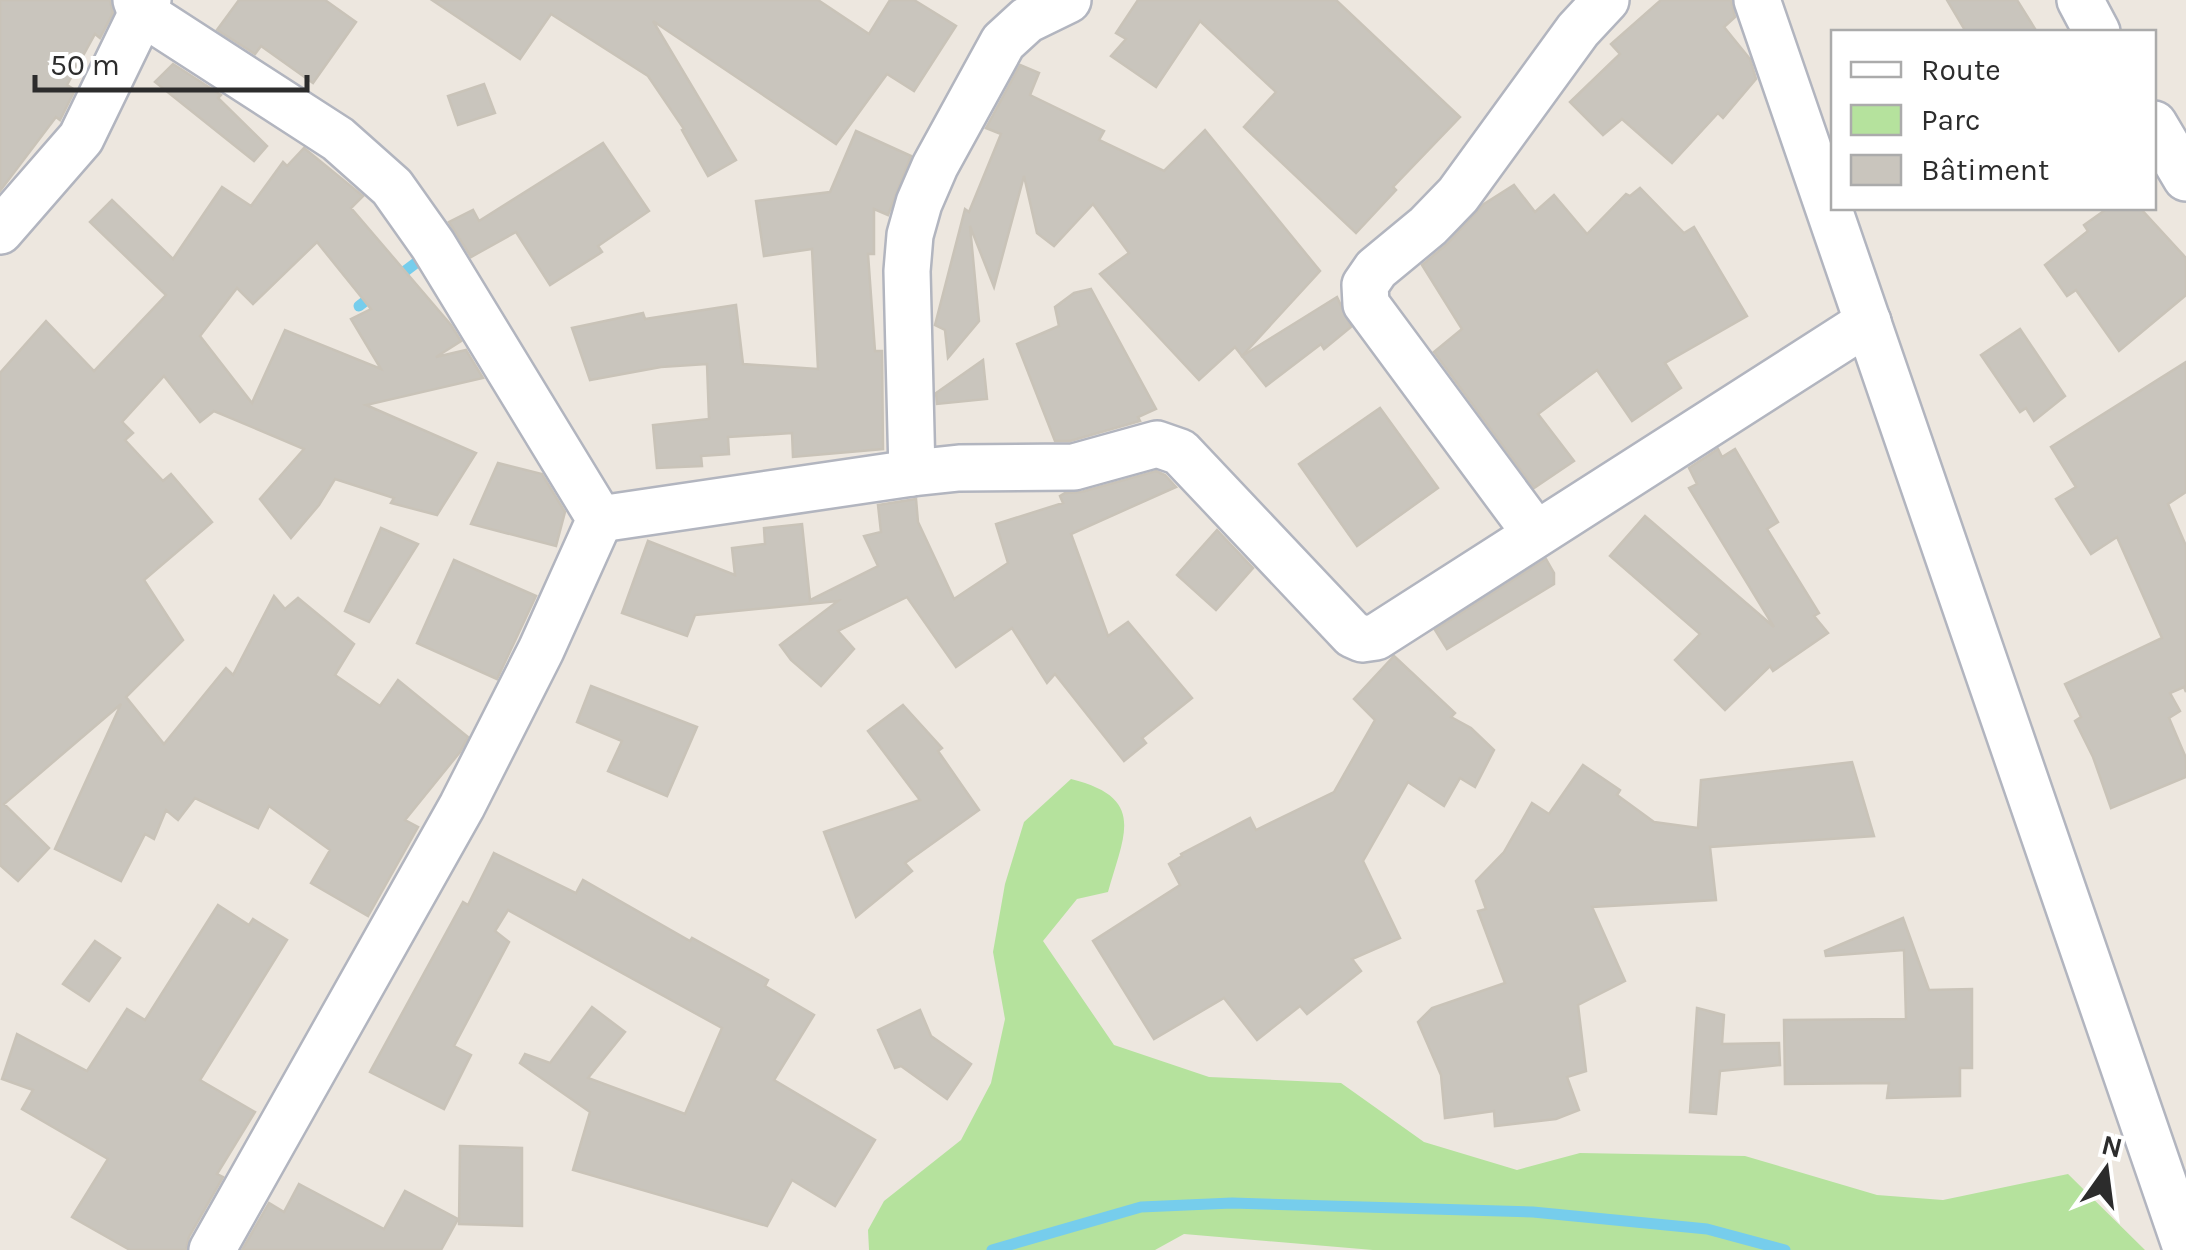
<svg xmlns="http://www.w3.org/2000/svg" width="2186" height="1250" font-family="Karla,sans-serif">
  <style>
    .green { fill: #b5e29d }
    .lines { fill: none; stroke-linecap: round; stroke-linejoin: round }
    .stream { stroke: #76cdec; stroke-width: 11 }
    .building { fill: #c9c5bd; stroke: #c9c3b8; stroke-width: 2.5; fill-rule: evenodd }
    .minor-casing { stroke: #b2b5bf; stroke-width: 50 }
    .minor { stroke: #fff; stroke-width: 45 }
  </style>
  <rect width="100%" height="100%" fill="#ede7df"/>
  <path class="green" d="M1071 779C1147 798 1124 834 1108 892L1077 899 1043 941 1114 1045 1209 1077 1341 1083 1424 1142 1517 1170 1580 1153 1745 1156 1877 1195 1943 1200 2068 1174 2145 1250H1373L1184 1234 1155 1250H869L868 1230 884 1201 961 1140 991 1083 1005 1019 993 952 1005 884 1024 822Z"/>
  <g class="lines">
    <g class="stream">
      <path d="M396 278 429 253"/>
      <path d="M359 306 377 292"/>
      <path d="M992 1250 1141 1207 1232 1203 1533 1212 1707 1229 1785 1250"/>
    </g>
  </g>
  <g class="building">
    <path d="M0 0H110L113 13 100 38 95 34 67 85 75 90 60 120 56 117 0 191Z"/>
    <path d="M239 0H325L356 22 313 83 261 46 255 54 217 30Z"/>
    <path d="M432 0H818L869 34 890 0H914L956 26 914 91 887 74 836 144 653 21 736 160 708 176 682 130 684 129 648 76 551 14 520 59Z"/>
    <path d="M1138 0H1336L1460 117 1393 187 1396 190 1356 233 1244 127 1276 92 1200 21 1156 87 1111 56 1126 39 1116 33Z"/>
    <path d="M1661 0H1731L1735 17 1724 27 1750 59 1756 79 1723 118 1718 113 1672 163 1622 119 1603 135 1570 102 1620 54 1611 44Z"/>
    <path d="M1947 0H2017L2037 32H1966Z"/>
    <path d="M173 64 221 95 218 98 267 146 254 161 155 82Z"/>
    <path d="M1020 65 1039 73 1030 95 1104 131 1099 140 1164 171 1205 130 1320 271 1242 356 1235 347 1199 380 1100 274 1129 253 1093 204 1054 246 1037 233 1024 176 994 287 970 226 979 321 948 358 945 330 935 325 965 209 969 212 1001 134 986 128Z"/>
    <path d="M484 84 495 113 458 125 448 96Z"/>
    <path d="M856 131 911 156 888 215 874 209V254H868L875 351H882L883 449 793 457 792 433 728 437 729 454 701 456 702 466 657 468 653 425 709 419 707 364 661 367 590 380 572 328 643 313 645 319 736 305 743 364 818 369 812 249 764 256 756 201 830 192Z"/>
    <path d="M603 143 649 211 598 246 602 252 550 285 516 232 471 257 449 222 473 210 479 221Z"/>
    <path d="M304 148 363 196 351 208 451 325 461 341 436 357 466 350 483 378 366 405 476 453 437 515 391 503 394 498 335 479 319 505 291 538 260 499 304 449 214 411 200 422 164 376 122 422 133 433 125 440 163 481 171 474 212 522 144 580 183 640 126 697 164 744 226 668 233 675 274 596 285 609 298 598 354 644 335 675 380 706 398 680 468 737 460 752 405 820 418 827 368 916 311 883 330 850 269 806 258 828 195 798 178 820 166 810 154 839 145 834 121 881 55 849 121 704 4 804 49 848 18 881 0 865V373L46 321 94 371 166 295 90 222 112 200 173 259 222 187 251 206 283 162 287 166ZM317 242 371 309 351 319 381 369 285 330 252 403 200 336 237 288 253 304Z"/>
    <path d="M1514 185 1535 212 1554 195 1587 234 1626 194 1630 196 1640 188 1684 233 1694 227 1747 316 1665 363 1681 388 1632 421 1597 370 1538 414 1574 461 1534 488 1434 352 1462 329 1422 265 1447 244 1484 204Z"/>
    <path d="M2108 208H2140L2186 258V295L2119 351 2076 290 2067 296 2045 265 2088 231 2084 225Z"/>
    <path d="M1091 289 1156 409 1138 417 1140 421 1070 441H1055L1017 344 1059 326 1055 307 1074 293Z"/>
    <path d="M1337 297 1351 327 1324 349 1321 344 1266 386 1242 356Z"/>
    <path d="M2020 329 2065 396 2034 421 2026 408 2020 412 1981 355Z"/>
    <path d="M983 360 987 399 937 404 936 393Z"/>
    <path d="M2186 362V492L2168 504 2186 546V692L2184 687 2170 693 2180 711 2169 718 2186 758V777L2111 808 2093 757 2075 721 2081 717 2065 684 2162 638 2117 537 2091 554 2056 499 2076 487 2051 447Z"/>
    <path d="M1380 408 1438 488 1357 546 1299 464Z"/>
    <path d="M1718 449 1722 457 1735 449 1778 522 1767 529 1819 613 1814 616 1828 633 1773 671 1770 666 1725 710 1675 660 1700 634 1610 556 1645 516 1774 627 1689 488 1697 484 1689 468Z"/>
    <path d="M498 463 542 474 565 512 556 546 471 524Z"/>
    <path d="M1156 471 1165 475 1176 487 1071 534 1108 636 1128 622 1192 698 1142 738 1146 743 1124 761 1055 674 1047 683 1012 628 956 667 907 597 838 631 854 649 821 686 791 660 780 645 838 601 695 615 687 636 622 613 648 541 735 575 732 548 765 544 764 528 802 524 810 600 878 566 864 536 881 532 878 505 916 499 918 522 954 599 1008 563 996 524 1063 503 1060 496 1065 493 1081 492Z"/>
    <path d="M381 528 418 544 369 622 345 611Z"/>
    <path d="M1217 530 1253 568 1216 610 1177 575Z"/>
    <path d="M1546 559 1554 573V584L1447 649 1435 630Z"/>
    <path d="M454 560 536 596 497 679 417 643Z"/>
    <path d="M1394 656 1455 713 1451 717 1471 728 1494 750 1475 787 1460 778 1444 806 1408 782 1363 861 1400 938 1352 959 1361 971 1307 1014 1300 1006 1257 1040 1224 998 1154 1039 1093 941 1180 885 1169 864 1182 856 1181 854 1250 818 1256 830 1334 792 1375 720 1354 699Z"/>
    <path d="M591 686 697 727 667 796 608 771 622 741 577 722Z"/>
    <path d="M903 705 942 748 938 751 979 810 905 863 912 871 856 917 824 832 920 800 868 731Z"/>
    <path d="M1852 762 1874 836 1710 847 1716 900 1592 907 1625 981 1578 1005 1586 1071 1567 1077 1579 1110 1556 1119 1495 1126 1494 1111 1445 1118 1441 1075 1418 1022 1432 1008 1505 983 1478 911 1486 909 1476 881 1504 852 1532 803 1549 814 1583 765 1620 790 1617 795 1654 822 1698 828 1701 780Z"/>
    <path d="M494 853 576 893 583 880 690 941 692 938 768 980 765 986 814 1015 774 1080 875 1140 835 1206 792 1180 767 1226 573 1170 590 1112 520 1063 525 1054 550 1063 592 1007 625 1032 588 1078 685 1114 722 1028 508 910 495 931 509 942 454 1046 471 1055 444 1109 370 1072 463 902 468 905Z"/>
    <path d="M218 905 249 925 253 919 287 940 200 1080 255 1112 217 1174 223 1177 189 1237 186 1250H130L72 1217 108 1159 22 1109 33 1090 2 1079 17 1034 87 1071 127 1009 145 1020Z"/>
    <path d="M1903 918 1929 990 1972 989V1068H1960V1096L1887 1098 1889 1083 1785 1084 1784 1020 1906 1019 1904 950 1826 956 1825 951Z"/>
    <path d="M95 941 120 958 89 1001 63 984Z"/>
    <path d="M1697 1008 1724 1015 1722 1044 1779 1043 1780 1065 1720 1071 1716 1114 1690 1112Z"/>
    <path d="M920 1010 931 1036 971 1064 947 1099 901 1066 895 1068 878 1030Z"/>
    <path d="M460 1146 522 1148V1226L459 1224Z"/>
    <path d="M299 1184 384 1229 405 1191 458 1219 441 1250H242L269 1203 284 1212Z"/>
  </g>
  <g class="lines">
    <defs>
      <g id="minor">
        <path d="M136 0 140 11 338 139 392 187 433 245 600 519 541 650 462 806 212 1250"/>
        <path d="M1757 0 2186 1248"/>
        <path d="M2080 0 2097 32"/>
        <path d="M2154 124 2186 178"/>
        <path d="M0 231 81 138 148 0"/>
        <path d="M912 473 907 271 910 235 919 203 935 166 1003 42 1027 20 1068 0"/>
        <path d="M600 519 912 473 959 468 1074 467 1157 444 1180 452 1353 635 1362 639 1376 637 1868 322"/>
        <path d="M1536 534 1366 304 1365 285 1376 269 1428 226 1458 195 1578 30 1606 0"/>
      </g>
    </defs>
    <use href="#minor" class="minor-casing"/>
    <use href="#minor" class="minor"/>
  </g>
  <rect x="1831" y="30" width="325" height="180" fill="#ffffff" stroke="#ababab" stroke-width="2.5"/>
  <rect x="1851" y="62" width="50" height="15" fill="#ffffff" stroke="#ababab" stroke-width="2.5"/>
  <text x="1921" y="80" font-size="30" fill="#2c2c2c">Route</text>
  <rect x="1851" y="105" width="50" height="30" fill="#b5e29d" stroke="#ababab" stroke-width="2.5"/>
  <text x="1921" y="130" font-size="30" fill="#2c2c2c">Parc</text>
  <rect x="1851" y="155" width="50" height="30" fill="#c9c5bd" stroke="#ababab" stroke-width="2.5"/>
  <text x="1921" y="180" font-size="30" fill="#2c2c2c">Bâtiment</text>
  <g transform="translate(2106 1170) rotate(14)" stroke="#ffffff" stroke-width="8" paint-order="stroke">
  <path d="M0-8L18 38L0 25L-18 38Z" fill="#2c2c2c"/>
  <text y="-15" font-size="28" font-weight="bold" text-anchor="middle" fill="#2c2c2c">N</text>
  </g>
  <path d="M35 75v15h272v-15" fill="none" stroke="#2c2c2c" stroke-width="5"/>
  <text x="50" y="75" font-size="30" fill="#2c2c2c" stroke="#ffffff" stroke-width="8" paint-order="stroke">50 m</text>
</svg>
